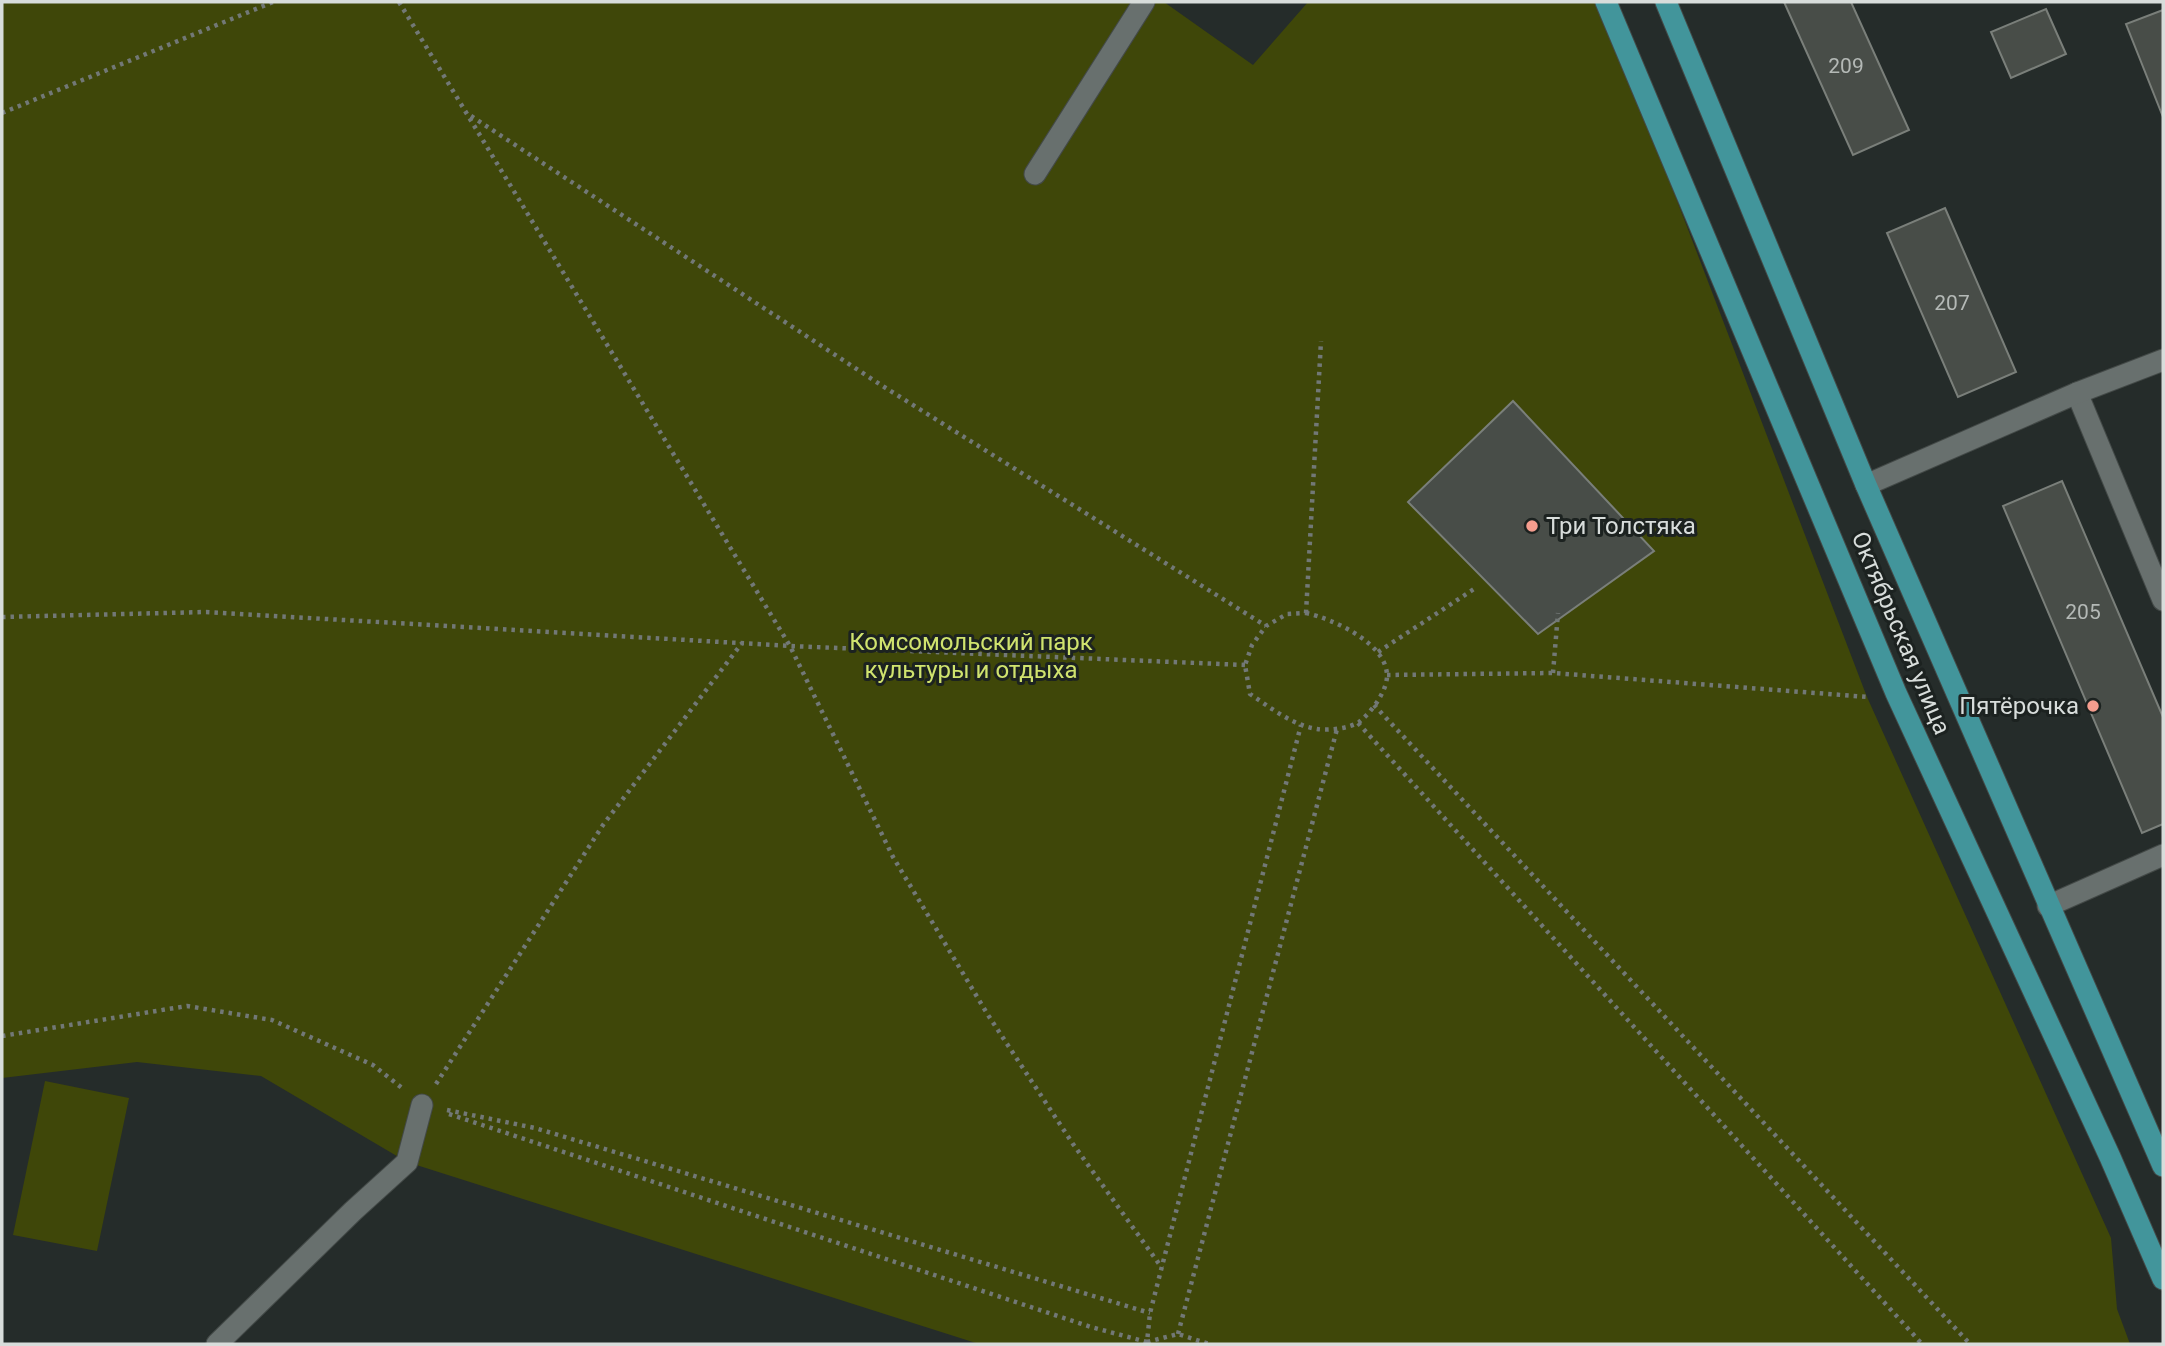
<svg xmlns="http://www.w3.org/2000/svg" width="2165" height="1346" font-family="Roboto,sans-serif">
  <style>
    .green { fill: #3f4709 }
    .building { fill: #484d48; stroke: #7a7f7a; stroke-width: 2 }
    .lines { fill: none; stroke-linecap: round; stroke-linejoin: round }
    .minor-casing { stroke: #434947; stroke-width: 23 }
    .major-casing { stroke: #434947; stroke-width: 23 }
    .path { stroke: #727876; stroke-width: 4.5; stroke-dasharray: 3.5 5; stroke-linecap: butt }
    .minor { stroke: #68706e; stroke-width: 21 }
    .major { stroke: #42959b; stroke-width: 21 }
    .poi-dot { fill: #f59d8e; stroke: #1c2220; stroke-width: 2.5 }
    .labels { text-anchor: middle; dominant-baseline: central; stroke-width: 6; stroke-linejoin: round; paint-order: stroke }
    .number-label { font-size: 21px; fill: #b4b9b6 }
    .poi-label { font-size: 24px; fill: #d8dddb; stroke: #1c2220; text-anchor: start }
    .street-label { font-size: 24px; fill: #d8dddb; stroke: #1c2220 }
    .park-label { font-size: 24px; fill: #d0e36e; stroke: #1c2220 }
  </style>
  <rect width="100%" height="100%" fill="#252c2a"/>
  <g class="green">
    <path d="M2 2H1164L1253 65 1308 2H1601L1867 697 2111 1238 2117 1309 2130 1344H979L407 1162 261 1076 137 1062 2 1078Z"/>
    <path d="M45 1081 129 1098 97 1251 13 1235Z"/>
  </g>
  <g class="building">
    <path d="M1784 2H1851L1909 130 1853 155Z"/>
    <path d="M2046 9 2066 54 2011 78 1991 32Z"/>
    <path d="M2163 10V117L2126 24Z"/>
    <path d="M1945 208 2016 372 1958 397 1887 233Z"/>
    <path d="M1513 401 1654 551 1538 634 1408 502Z"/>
    <path d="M2062 481 2163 717V824L2142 833 2003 506Z"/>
  </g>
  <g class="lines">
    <defs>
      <g id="minor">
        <path d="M1035 174 1144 2"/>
        <path d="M2077 393 2163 600"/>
        <path d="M1866 485 2077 393 2163 360"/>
        <path d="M2048 906 2163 855"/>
        <path d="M217 1344 353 1211 407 1162 422 1105"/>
      </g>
      <g id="major">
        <path d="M1606 2 1896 693 2110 1157 2163 1279"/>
        <path d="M1666 2 1866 485 2163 1166"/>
      </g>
    </defs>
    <use href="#minor" class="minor-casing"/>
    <use href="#major" class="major-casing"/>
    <g class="path">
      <path d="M399 2 790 646 893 857 988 1015 1073 1144 1162 1268"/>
      <path d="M2 113 273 2"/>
      <path d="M471 116 881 385 1266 626"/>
      <path d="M1306 613C1333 619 1387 643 1387 676 1387 691 1371 713 1359 722 1350 728 1329 731 1317 729 1292 725 1271 708 1250 694L1245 665 1252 645 1266 626 1287 614Z"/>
      <path d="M1306 613 1321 341"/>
      <path d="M2 617 206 612 790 646 1245 665"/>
      <path d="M1378 652 1477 587"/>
      <path d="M1553 673 1558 613"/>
      <path d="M1387 675 1553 673 1868 697"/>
      <path d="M1374 705 1970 1344"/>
      <path d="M1358 723 1922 1344"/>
      <path d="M2 1036 187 1006 272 1020 373 1065 402 1088"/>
      <path d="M436 1084 603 825 742 643"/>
      <path d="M447 1110 535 1128 1150 1313"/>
      <path d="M449 1114 1091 1327 1147 1342 1150 1313 1301 725"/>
      <path d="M1178 1334 1337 729"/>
      <path d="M1147 1342 1178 1334 1209 1344"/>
    </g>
    <use href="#minor" class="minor"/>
    <use href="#major" class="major"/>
  </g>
  <g class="poi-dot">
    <circle cx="1532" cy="526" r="7"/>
    <circle cx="2093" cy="706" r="7"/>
  </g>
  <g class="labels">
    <g class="number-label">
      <text x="1846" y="66">209</text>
      <text x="1952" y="303">207</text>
      <text x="2083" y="612">205</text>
    </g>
    <g class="poi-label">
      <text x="1546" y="526">Три Толстяка</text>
      <text x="2079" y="706" text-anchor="end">Пятёрочка</text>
    </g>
    <g class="street-label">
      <text transform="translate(1901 633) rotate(67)">Октябрьская улица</text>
    </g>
    <g class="park-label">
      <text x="971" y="642">Комсомольский парк<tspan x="971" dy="28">культуры и отдыха</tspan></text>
    </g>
  </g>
  <rect width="2165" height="1346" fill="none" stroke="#d8dddb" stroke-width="7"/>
</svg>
